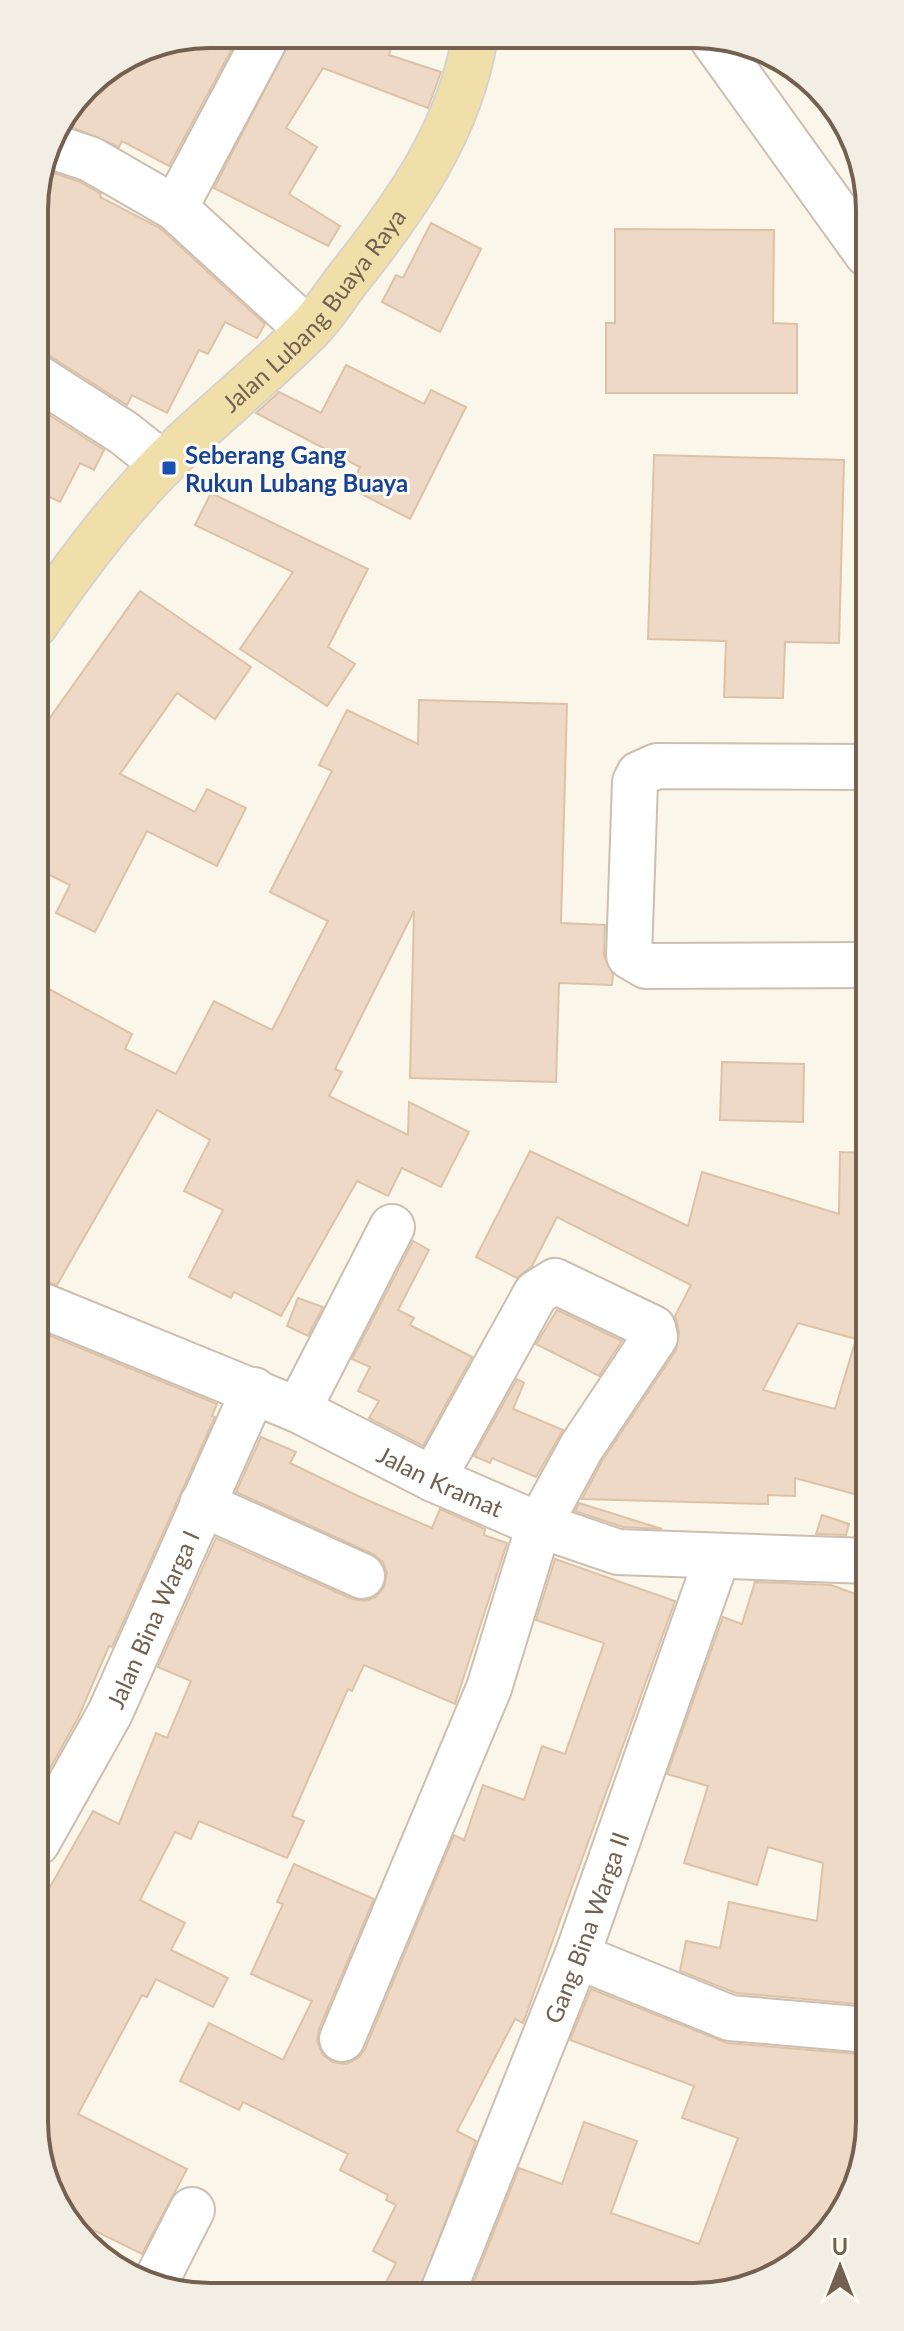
<svg xmlns="http://www.w3.org/2000/svg" width="904" height="2331" font-family="Lato,sans-serif">
  <style>
    .building { fill: #edd9c5; stroke: #dec2a7; stroke-width: 2; fill-rule: evenodd }
    .lines { fill: none; stroke-linecap: round; stroke-linejoin: round }
    .minor-casing { stroke: #ccbfb1; stroke-width: 48 }
    .major-casing { stroke: #d8d2ce; stroke-width: 48 }
    .minor { stroke: #fff; stroke-width: 44 }
    .major { stroke: #f1dfaa; stroke-width: 44 }
    .transit-dot { fill: #1a4fb4; stroke: #fdfaf0; stroke-width: 3 }
    .labels { text-anchor: middle; dominant-baseline: central; stroke-width: 6; stroke-linejoin: round; paint-order: stroke }
    .street-label { font-size: 24px; fill: #736050; stroke: #fdfaf0 }
    .transit-label { font-size: 24px; font-weight: bold; fill: #164399; stroke: #fdfaf0; text-anchor: start }
    .rim { fill: none; stroke: #736050; stroke-width: 4 }
  </style>
  <rect width="100%" height="100%" fill="#faf6ea"/>
  <g class="building">
    <path d="M210 34H240L169 166 122 141 119 147 59 122 93 78 143 47Z"/>
    <path d="M293 35H353L391 48 389 55 441 72 428 108 323 68 286 128 317 147 289 194 340 226 328 246 214 188Z"/>
    <path d="M42 169 80 182 101 194 100 197 160 228 265 324 257 338 225 322 208 354 199 350 167 413 132 395 127 405 48 355 35 351 34 198Z"/>
    <path d="M431 223 481 249 440 332 382 302 396 275 403 278Z"/>
    <path d="M615 229 774 230 773 323 797 324V393H606V323H615Z"/>
    <path d="M346 365 424 404 431 390 466 407 410 519 350 488 360 467 256 413 279 392 321 413Z"/>
    <path d="M35 406 104 450 94 470 80 463 60 502 35 490Z"/>
    <path d="M654 455 844 460 839 643 785 642 783 698 724 697 726 641 648 639Z"/>
    <path d="M211 493 368 569 328 647 355 664 327 706 240 649 293 572 195 525Z"/>
    <path d="M140 591 251 667 215 719 177 693 120 774 195 812 207 789 246 808 217 866 147 831 95 932 56 913 70 885 35 868V832L47 810 35 804V712L49 719Z"/>
    <path d="M419 700 567 704 561 923 605 925 604 956 613 974 612 985 559 983 556 1082 410 1078 414 911 335 1069 342 1072 329 1096 408 1135 409 1102 469 1132 441 1187 402 1168 388 1196 357 1181 281 1316 234 1292 231 1298 189 1277 223 1210 184 1191 210 1140 157 1110 57 1285 36 1279V982L132 1034 125 1049 176 1074 214 1001 272 1030 328 921 270 892 332 771 319 765 347 710 418 744Z"/>
    <path d="M722 1062 804 1064 803 1122 720 1120Z"/>
    <path d="M530 1151 688 1226 702 1172 839 1214 840 1152 868 1153 869 1476 862 1496 795 1478V1496L768 1495V1504L582 1499 602 1461 676 1350 679 1332 675 1316 691 1285 557 1217 532 1266 517 1278 476 1257ZM798 1323 856 1339 835 1409 763 1390Z"/>
    <path d="M413 1241 429 1250 398 1310 414 1318 410 1325 472 1357 423 1446 369 1418 379 1401 358 1391 370 1367 352 1359Z"/>
    <path d="M298 1298 323 1307 308 1336 287 1326Z"/>
    <path d="M557 1310 622 1341 599 1376 536 1344Z"/>
    <path d="M36 1330 217 1404 212 1416 215 1417 112 1647 109 1646 78 1718 48 1772 37 1767Z"/>
    <path d="M517 1379 524 1383 513 1409 563 1430 536 1477 492 1458 490 1463 474 1456Z"/>
    <path d="M261 1437 296 1452 290 1463 358 1496 432 1528 440 1509 485 1529 484 1535 507 1543 455 1704 364 1665 352 1691 348 1689 292 1816 304 1821 287 1858 199 1821 191 1839 175 1832 140 1900 185 1923 171 1950 228 1978 213 2007 156 1979 147 1997 142 1995 78 2114 187 2169 142 2254 73 2220 37 2156V1910L93 1811 119 1824 156 1733 167 1738 191 1681 158 1667 216 1538 352 1599 365 1601 376 1597 384 1587 387 1573 383 1562 373 1554 236 1492Z"/>
    <path d="M579 1503 662 1529 623 1527 575 1511Z"/>
    <path d="M822 1515 849 1524 846 1535 816 1534Z"/>
    <path d="M555 1559 675 1601 523 2023 515 2019 457 2131 476 2141 418 2294H380L396 2263 373 2251 396 2205 386 2200 388 2195 340 2170 348 2154 243 2102 239 2110 180 2081 209 2023 283 2060 312 2001 251 1974 283 1904 277 1902 294 1864 374 1899 319 2029 317 2041 323 2055 333 2062 346 2064 358 2058 365 2049 454 1835 464 1840 483 1785 524 1800 542 1746 565 1754 604 1643 536 1620Z"/>
    <path d="M755 1582 831 1585 869 1599V2005L736 1993 680 1971 686 1941 720 1948 729 1902 817 1921 823 1863 768 1847 757 1885 684 1863 708 1786 667 1774 723 1617 742 1624Z"/>
    <path d="M591 1989 727 2043 870 2055V2132L827 2237 729 2294H469L519 2168 562 2184 584 2122 637 2141 611 2213 699 2244 738 2138 682 2118 694 2086 570 2040Z"/>
  </g>
  <g class="lines">
    <defs>
      <g id="minor">
        <path d="M711 37 867 254"/>
        <path d="M48 145 90 159 175 208 308 330"/>
        <path d="M175 208 268 34"/>
        <path d="M35 376 124 433 163 464"/>
        <path d="M867 767 657 766 639 774 635 782 629 956 646 966 868 965"/>
        <path id="s1" d="M36 1303 298 1410 433 1479 539 1525 618 1552 869 1561"/>
        <path d="M298 1410 392 1227"/>
        <path d="M202 1504 362 1576"/>
        <path id="s2" d="M37 1843 110 1713 254 1390"/>
        <path d="M577 1956 730 2018 869 2030"/>
        <path d="M342 2039 489 1688 539 1525 581 1448 655 1337 653 1328 555 1281 536 1293 433 1479"/>
        <path d="M155 2283 192 2210"/>
        <path id="s3" d="M442 2294 577 1956 717 1558"/>
      </g>
      <g id="major">
        <path id="s4" d="M35 625C74 568 115 513 163 464 209 418 260 378 306 332 322 317 334 297 347 280 406 206 460 130 475 36"/>
      </g>
    </defs>
    <use href="#minor" class="minor-casing"/>
    <use href="#major" class="major-casing"/>
    <use href="#minor" class="minor"/>
    <use href="#major" class="major"/>
  </g>
  <rect class="transit-dot" x="161" y="460" width="16" height="16" rx="4"/>
  <g class="labels">
    <g class="street-label">
      <text stroke="none"><textPath href="#s4" startOffset="422">Jalan Lubang Buaya Raya</textPath></text>
      <text stroke="none"><textPath href="#s1" startOffset="442">Jalan Kramat</textPath></text>
      <text stroke="none"><textPath href="#s2" startOffset="252">Jalan Bina Warga I</textPath></text>
      <text stroke="none"><textPath href="#s3" startOffset="394">Gang Bina Warga II</textPath></text>
    </g>
    <g class="transit-label">
      <text x="185" y="454">Seberang Gang<tspan x="185" dy="28">Rukun Lubang Buaya</tspan></text>
    </g>
  </g>
  <path d="M0 0H904V2331H0ZM210 48H694A162 162 0 0 1 856 210V2121A162 162 0 0 1 694 2283H210A162 162 0 0 1 48 2121V210A162 162 0 0 1 210 48Z" fill="#f2eee3" fill-rule="evenodd"/>
  <path class="rim" d="M210 48H694A162 162 0 0 1 856 210V2121A162 162 0 0 1 694 2283H210A162 162 0 0 1 48 2121V210A162 162 0 0 1 210 48Z"/>
  <g transform="translate(840 2267)" stroke="#fdfaf0" stroke-width="6" paint-order="stroke">
  <path d="M0-6L14 30L0 20L-14 30Z" fill="#736050"/>
  <text y="-12" font-size="22" font-weight="bold" text-anchor="middle" fill="#736050">U</text>
  </g>
</svg>
